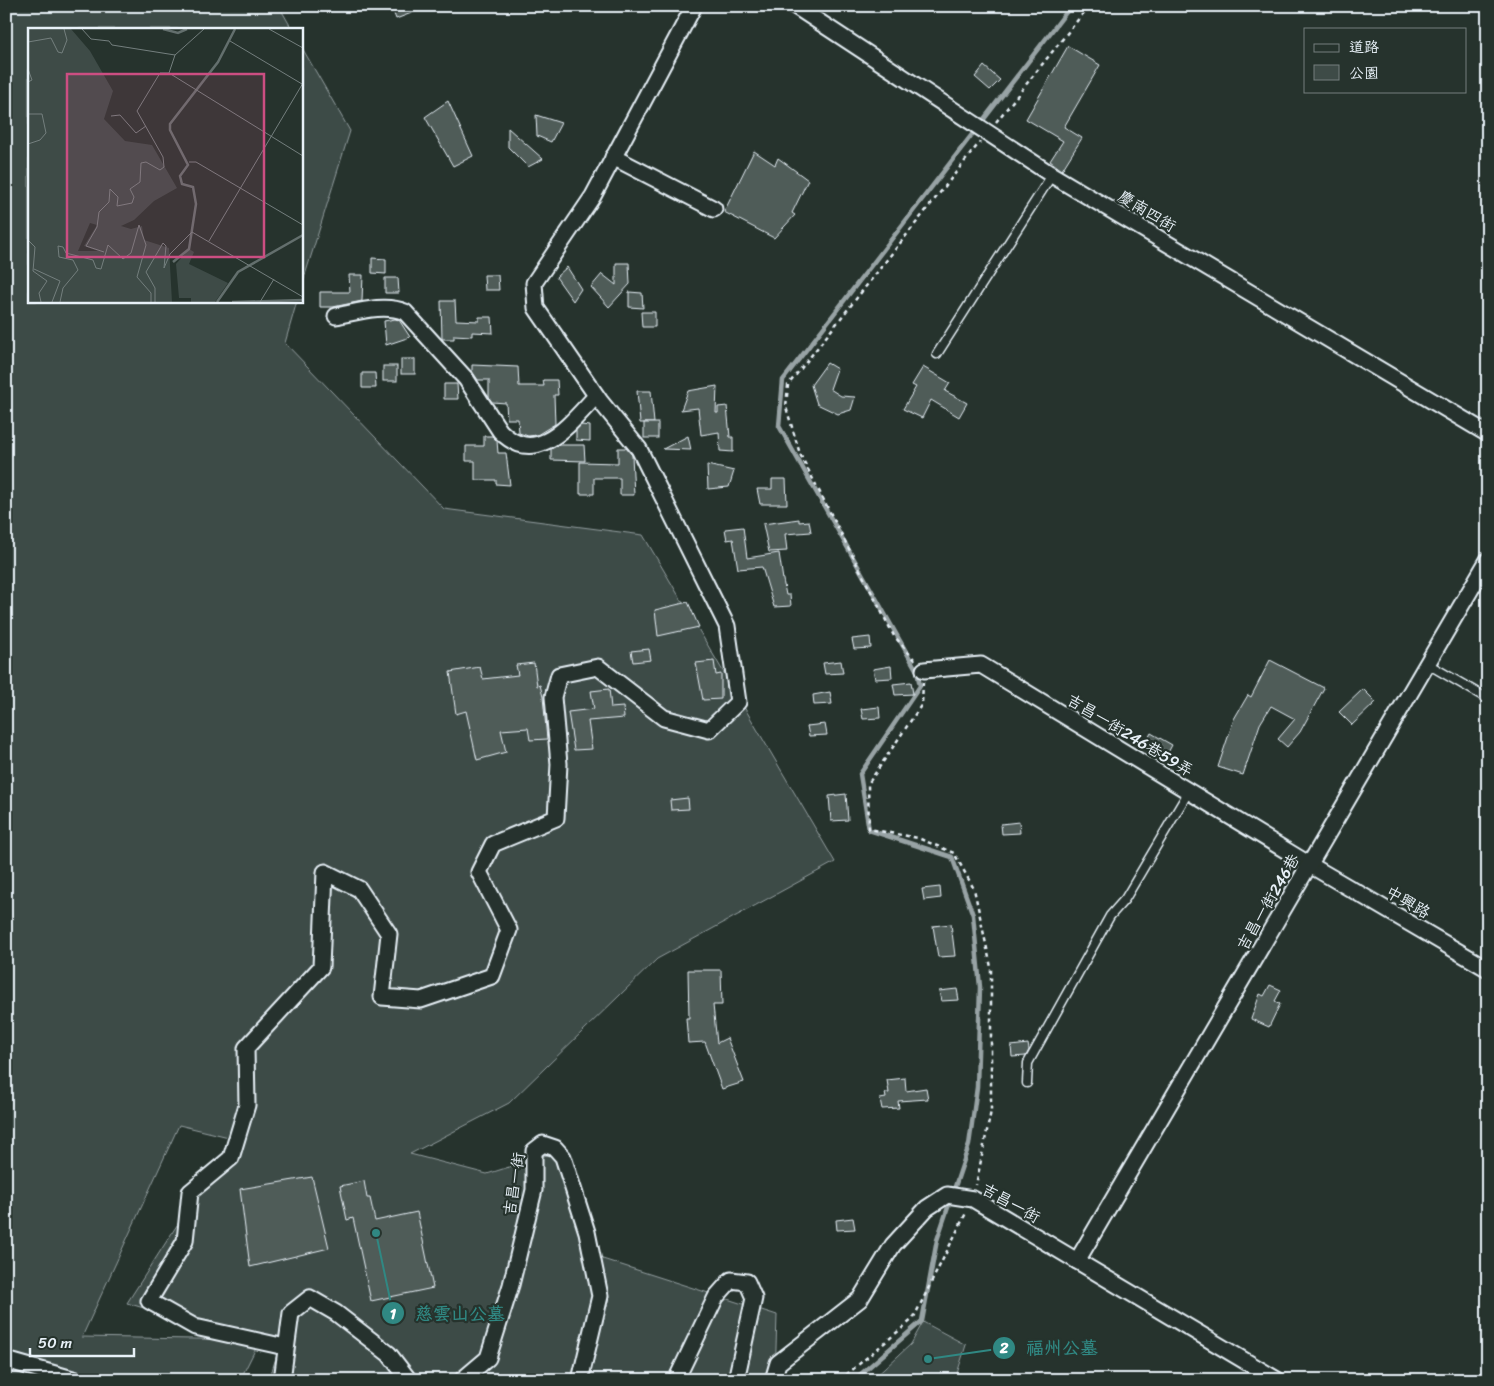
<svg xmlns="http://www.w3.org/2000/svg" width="1494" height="1386" font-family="Sriracha,'LXGW WenKai TC',sans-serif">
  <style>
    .green { fill: #3e4b47; stroke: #939ea0; fill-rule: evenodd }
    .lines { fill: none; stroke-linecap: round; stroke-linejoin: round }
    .stream { stroke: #98a3a5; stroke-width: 4.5 }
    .building { fill: #505c59; stroke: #e8f1f8 }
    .service-casing { stroke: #e8f1f8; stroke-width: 11 }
    .minor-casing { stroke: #e8f1f8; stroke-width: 19 }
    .path { stroke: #e8f1f8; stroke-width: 2.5; stroke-dasharray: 4 4; stroke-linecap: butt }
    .service { stroke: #26332d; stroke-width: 8 }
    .minor { stroke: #26332d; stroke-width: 15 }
    .labels { text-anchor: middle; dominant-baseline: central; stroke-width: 4.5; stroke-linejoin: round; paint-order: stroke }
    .street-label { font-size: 16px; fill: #e8f1f8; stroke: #26332d }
    .inset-river { fill: none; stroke: #636f6d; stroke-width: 2.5 }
    .inset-road { fill: none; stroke: #747f7e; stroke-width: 1 }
    .view { fill: #cc4e82; fill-opacity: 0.15; stroke: #cc4e82; stroke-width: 2.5 }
    .inset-edge { fill: none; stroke: #e8f1f8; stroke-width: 2.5 }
    .leader { fill: none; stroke: #308883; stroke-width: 2 }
    .callout-dot { fill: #308883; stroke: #26332d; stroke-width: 2 }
    .mark-label { font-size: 15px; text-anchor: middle; font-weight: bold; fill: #fff }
    .callout-label { font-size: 18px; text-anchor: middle; font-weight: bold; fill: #308883; stroke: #26332d; stroke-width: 4.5; stroke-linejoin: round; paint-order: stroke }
  </style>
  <rect width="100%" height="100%" fill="#26332d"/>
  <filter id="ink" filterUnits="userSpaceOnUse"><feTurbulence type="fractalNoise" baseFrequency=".02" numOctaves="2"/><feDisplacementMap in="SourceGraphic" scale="10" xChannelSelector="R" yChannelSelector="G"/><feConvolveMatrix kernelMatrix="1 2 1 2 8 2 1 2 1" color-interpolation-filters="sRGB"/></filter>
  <g filter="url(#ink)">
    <g class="green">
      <path d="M6 6H279L292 29H29V301H297L285 343 444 509 643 535 835 862 657 959 509 1103 410 1154 487 1174 566 1149 584 1253 777 1315 775 1380H269L279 1348 259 1342 240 1380H6ZM179 1125 233 1138 127 1303 250 1340 82 1337Z"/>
      <path d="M301 46 350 131 301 288Z"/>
      <path d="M923 1322 966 1345 955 1380H872L911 1344Z"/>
    </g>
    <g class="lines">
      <g class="stream">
        <path d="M854 1380 922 1321 937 1240 969 1145 977 1087 980 987 973 915 952 857 869 830 860 774 920 686 917 671 779 426 783 380 1071 6"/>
        <path d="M1471 1380 1488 1371"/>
      </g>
    </g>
    <g class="building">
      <path d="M391 6H427V7L396 19Z"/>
      <path d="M1068 46 1100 65 1064 127 1082 138 1062 170 1050 161 1063 141 1026 119Z"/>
      <path d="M984 66 1000 80 990 90 975 77Z"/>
      <path d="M448 101 473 156 453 166 425 117Z"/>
      <path d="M536 115 561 123 551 142 537 136Z"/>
      <path d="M508 128 543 159 528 167 508 147Z"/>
      <path d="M754 151 775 165 778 158 808 180 792 213 795 215 774 238 724 212Z"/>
      <path d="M372 258 386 259V274L372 273Z"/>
      <path d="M616 263H629L630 284 609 307 591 287 602 274 616 285Z"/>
      <path d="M567 267 581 289 573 301 556 277Z"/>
      <path d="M349 275H363L362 301 333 307H320V292H350Z"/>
      <path d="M484 275H498L499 290H485Z"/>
      <path d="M385 278H398L399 293H385Z"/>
      <path d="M629 292 642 293 643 308 629 307Z"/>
      <path d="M441 301H455L456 320 479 321V317H492L493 333 472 332V336L454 335V339H442Z"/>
      <path d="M641 312H655V327H642Z"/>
      <path d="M395 319 399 320 410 337 386 345 384 321Z"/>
      <rect x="401" y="359" width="14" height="15"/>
      <path d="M827 363 837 369 830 389 841 396 855 397 851 410 838 414 817 404 811 385Z"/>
      <path d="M472 365 518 367 519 386H544L543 380H557L558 395H554L555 424 537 435 528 436 519 433 518 419H507L506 403 492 402 489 398V380H478L472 371Z"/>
      <rect x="383" y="366" width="14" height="15"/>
      <path d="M923 367 950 383 945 391 967 403 959 417 931 400 922 418 903 409 916 387 912 385Z"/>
      <path d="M362 373H375L376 388H362Z"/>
      <path d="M444 384H457L458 399H444Z"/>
      <path d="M717 386 716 413H718V407L727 406 730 437H733V452L720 451 719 432 701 435 698 408 681 410 688 391Z"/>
      <path d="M637 391H651L654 423H640Z"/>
      <rect x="644" y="423" width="14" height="15"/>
      <path d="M581 425 590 426V441L576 440V430Z"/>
      <path d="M484 436H492L497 441 498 453H506L510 485 496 484V480H475V461H466V446H484Z"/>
      <path d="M688 436 691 450 663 449Z"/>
      <path d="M558 445H584L585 461 551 460V449Z"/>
      <path d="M618 448H626L632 455 634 495H620V478H594V494H580V462L618 463Z"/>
      <path d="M707 465 734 471 729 487 708 489Z"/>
      <path d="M772 479H786L787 504H760L757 489H772Z"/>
      <path d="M799 519V522L809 521 811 532 785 534 787 551 769 552 763 524Z"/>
      <path d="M743 527 747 558 779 553 783 580 786 595H790L791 606 774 607 762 567 738 569 733 539 727 540 725 529Z"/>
      <path d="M688 602 699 627 658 636 655 610Z"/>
      <path d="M870 637 871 648 854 649 852 639Z"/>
      <path d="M649 649 651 660 633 662 631 651Z"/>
      <path d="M1270 660 1324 688 1300 732 1287 747 1278 739 1295 719 1271 706 1260 724 1243 775 1218 767 1234 719 1248 695 1251 697Z"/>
      <path d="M714 661 716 675 721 674V699L703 700 696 663Z"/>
      <path d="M841 661 843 673 825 674 823 663Z"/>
      <path d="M534 663 537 686 540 685 543 697 547 739 530 740 528 728 501 730 506 752 477 760 466 711 456 714 450 672 480 667 483 679 518 675 516 665Z"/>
      <path d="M891 666 892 678 875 679 873 669Z"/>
      <path d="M911 682 913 694 895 695 893 684Z"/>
      <path d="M609 689 611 708 623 707 624 718 588 721 592 749 574 750 568 712 594 709 591 691Z"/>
      <path d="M1363 689 1376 702 1352 725 1339 712Z"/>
      <path d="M830 692 832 704 814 705 813 695Z"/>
      <path d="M879 707 880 718 863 719 861 709Z"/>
      <path d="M825 724 827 735 809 736 807 726Z"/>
      <path d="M1151 733 1172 745 1164 760 1143 748Z"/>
      <path d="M846 794 848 820 831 821 829 796Z"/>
      <path d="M688 798 689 809 671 810 670 800Z"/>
      <path d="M1019 822 1020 833 1002 834 1001 824Z"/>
      <path d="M940 887 941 898 924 900 922 889Z"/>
      <path d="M951 924 955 956 938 957 933 926Z"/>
      <path d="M688 970H721L722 1005H713L717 1043 727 1038 744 1082 722 1089 705 1042 688 1043 686 1018H689Z"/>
      <path d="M1270 985 1281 990 1275 1001 1280 1004 1269 1027 1251 1019 1260 994 1264 996Z"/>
      <path d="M957 989 959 1000 941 1001 939 991Z"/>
      <path d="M1028 1044 1029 1050 1026 1056 1012 1057 1011 1046Z"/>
      <path d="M905 1078 906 1091 926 1088 928 1099 898 1101 899 1108 882 1109 880 1099 886 1098 885 1093H889L887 1080Z"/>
      <path d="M312 1177 329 1248 250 1267 240 1189Z"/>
      <path d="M364 1181 367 1198H370L375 1221 417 1212 433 1288 371 1301 353 1218 347 1220 340 1186Z"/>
      <path d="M853 1218 855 1229 837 1230 836 1220Z"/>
    </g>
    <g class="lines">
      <defs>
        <g id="service">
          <path d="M937 354 1052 175"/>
          <path d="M1426 663 1488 699"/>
          <path d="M1027 1083 1028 1063 1110 916 1125 899 1189 791"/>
        </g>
        <g id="minor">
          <path d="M795 6 1052 175 1488 434"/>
          <path d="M613 157 714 209"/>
          <path d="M336 316C357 312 384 303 405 312L466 379 500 431C537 469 570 423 596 396"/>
          <path d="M924 670 981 665 1310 865 1488 969"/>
          <path d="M1077 1261 1488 560"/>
          <path d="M285 1347 195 1327 149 1301 185 1241 190 1192 231 1158 247 1105 246 1048 321 967 325 872 359 889 389 934 382 997 421 1000 492 976 509 930 479 872 493 844 556 818 559 764 553 697 559 675 598 667 664 718 709 730 738 702 727 626 639 449 600 401 536 308 534 283 593 196 694 6"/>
          <path d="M6 1360 76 1380"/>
          <path d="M282 1380 291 1313 310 1298 336 1313 389 1354 409 1380"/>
          <path d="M462 1380 488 1358 511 1285 534 1190V1151L543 1144 555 1148 563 1157 587 1232 600 1296 580 1380"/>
          <path d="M676 1380 716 1297 731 1280 747 1282 754 1298 736 1380"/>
          <path d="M773 1380 778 1363 860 1299 893 1245 927 1208 947 1195 973 1199 1277 1380"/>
        </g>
      </defs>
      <use href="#service" class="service-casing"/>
      <use href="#minor" class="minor-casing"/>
      <g class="path">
        <path d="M996 122 1089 6"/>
        <path d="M915 660 894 636 800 454 786 407 788 385 980 142"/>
        <path d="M923 682 922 704 868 784 869 829 918 838 954 853 974 889 991 967V1111L976 1185"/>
        <path d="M840 1380 913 1319 967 1211"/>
      </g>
      <use href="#service" class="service"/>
      <use href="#minor" class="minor"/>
    </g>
  </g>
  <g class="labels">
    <g class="street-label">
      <text transform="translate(1147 211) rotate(31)">慶南四街</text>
      <text transform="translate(1130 735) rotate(31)">吉昌一街246巷59弄</text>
      <text transform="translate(1268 902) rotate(-60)">吉昌一街246巷</text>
      <text transform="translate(1408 902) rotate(30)">中興路</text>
      <text transform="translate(514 1184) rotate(-81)">吉昌一街</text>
      <text transform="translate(1011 1203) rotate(29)">吉昌一街</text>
    </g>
  </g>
  <g transform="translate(28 28)">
    <rect width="275" height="275" fill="#26332d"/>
    <path d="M0 1H43L62 23 85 63 76 91 97 113 124 117 149 160 126 173 106 192 93 198 103 201 114 198 116 212 141 220 144 274H0ZM62 195 69 197 56 218 70 223H50ZM161 221 166 224 161 236 200 255 187 274H163V270H151L148 236Z" fill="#3e4b47" fill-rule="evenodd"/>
    <path class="inset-river" d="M135 1 150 5 159 1M145 234 161 221 168 176 165 159 154 156 152 148 160 137 142 102V96L190 34 207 1M189 274 210 244 275 207M204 274 275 272"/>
    <path class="inset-road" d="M54 1 63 11 81 13 84 17 147 27 176 1M241 1 275 20M202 13 274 56M0 14 23 10 30 24 34 25 39 12 36 1M0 41 4 52 0 54M141 45 275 128M0 86H14L18 105 12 112 0 116M83 88 92 87 108 105 118 98M161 134H168L275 197M0 212 7 219 5 243 19 253 11 265 13 274M181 213 275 55M76 224 58 218 69 199 71 184 81 174 82 161 90 169 89 178 104 175 106 169 102 161 112 154 113 135 118 134 132 142 136 139 135 129 109 83 132 45H141L147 27M6 241 32 253 24 274M32 274 35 260 50 242 45 232 31 229 30 218 35 219 38 225 65 232 68 240 73 241 80 217 95 231 103 225 111 197 118 217 109 249 123 265V274M127 274V260L118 244 135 215 138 218 136 240 142 226 164 204 275 269M232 274 246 251"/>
    <path class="view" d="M39 46H236V229H39Z"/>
    <rect width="275" height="275" class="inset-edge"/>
  </g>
  <path class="leader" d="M376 1233L393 1313M928 1359L1004 1348"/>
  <g class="callout-dot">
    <circle cx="376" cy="1233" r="5"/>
    <circle cx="928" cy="1359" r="5"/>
    <circle cx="393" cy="1313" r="12"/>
    <circle cx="1004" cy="1348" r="12"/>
  </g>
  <g class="mark-label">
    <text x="393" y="1319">1</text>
    <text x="1004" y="1353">2</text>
  </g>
  <g class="callout-label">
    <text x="460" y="1320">慈雲山公墓</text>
    <text x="1062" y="1354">福州公墓</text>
  </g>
  <rect width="1494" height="1386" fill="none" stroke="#26332d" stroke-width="25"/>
  <rect x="12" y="12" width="1469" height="1361" fill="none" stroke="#e8f1f8" stroke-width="2" filter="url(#ink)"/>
  <rect x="1304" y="28" width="162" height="65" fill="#26332d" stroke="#747f7e"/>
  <rect x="1314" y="44" width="25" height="8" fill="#26332d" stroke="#747f7e"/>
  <text x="1349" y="52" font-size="15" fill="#e8f1f8">道路</text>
  <rect x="1314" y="65" width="25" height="15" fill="#3e4b47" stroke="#747f7e"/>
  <text x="1349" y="78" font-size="15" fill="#e8f1f8">公園</text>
  <path d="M30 1348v8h104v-8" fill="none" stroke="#e8f1f8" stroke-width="2.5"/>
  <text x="38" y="1348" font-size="15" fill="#e8f1f8" stroke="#26332d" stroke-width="4" paint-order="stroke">50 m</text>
</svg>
